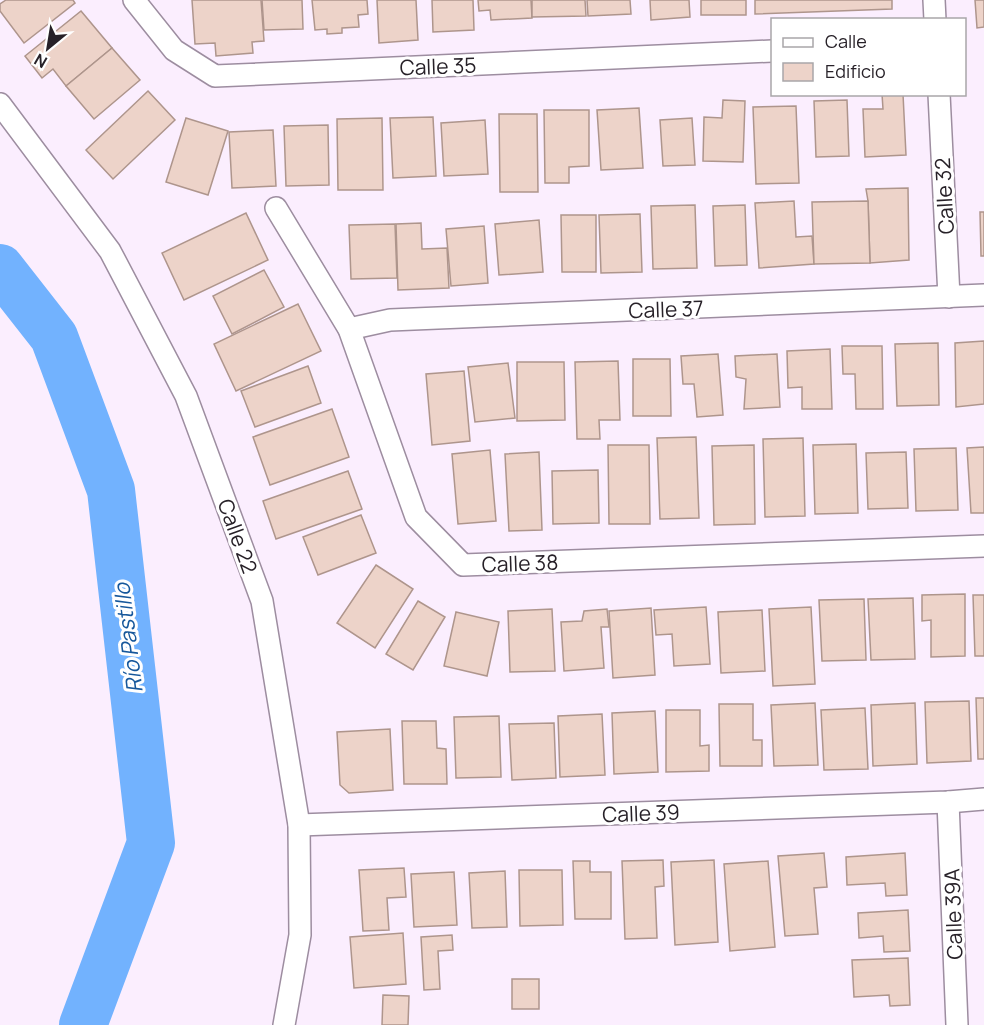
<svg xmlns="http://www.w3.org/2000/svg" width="984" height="1025" font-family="Manrope,sans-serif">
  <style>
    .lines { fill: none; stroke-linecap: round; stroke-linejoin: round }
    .river { stroke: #72b2fe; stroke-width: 48 }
    .building { fill: #edd3c9; stroke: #ae958c; stroke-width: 1.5 }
    .minor-casing { stroke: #9d8da0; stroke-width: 24 }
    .minor { stroke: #fff; stroke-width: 21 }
    .labels { text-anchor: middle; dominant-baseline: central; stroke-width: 6; stroke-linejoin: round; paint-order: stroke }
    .street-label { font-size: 21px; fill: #272128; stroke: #fff }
    .water-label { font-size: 22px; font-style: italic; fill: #16579b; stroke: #fff }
  </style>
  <rect width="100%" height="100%" fill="#fbeefe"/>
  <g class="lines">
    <path class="river" d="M0 268 54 337 111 490 151 843 83 1025"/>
  </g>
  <g class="building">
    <path d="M6 0H73L75 3 24 43 0 11V4Z"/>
    <path d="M192 0H261L264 41 252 42 253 53 216 56 215 43 195 44Z"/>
    <path d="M262 0H302L303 29 264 30Z"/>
    <path d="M312 0H367L368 14 358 15 359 27 342 28V33L327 34V29L315 30Z"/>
    <path d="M377 0H416L418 40 379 43Z"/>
    <path d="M432 0H473L474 30 433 32Z"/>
    <path d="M478 0H531L532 18 491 20 490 10 479 11Z"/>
    <path d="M532 0H585L586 16 532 17Z"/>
    <path d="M587 0H630L631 14 588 16Z"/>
    <path d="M650 0H689L690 17 651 20Z"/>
    <rect x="701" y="0" width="45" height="15"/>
    <path d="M755 0H892V9L755 14Z"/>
    <path d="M975 0H984V27L977 28Z"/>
    <path d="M81 11 112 48 66 86 53 69 42 78 25 56Z"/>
    <path d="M112 48 140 80 94 119 66 86Z"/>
    <path d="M148 91 175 120 113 179 86 150Z"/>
    <path d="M882 94H903L906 155 865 157 863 109H883Z"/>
    <path d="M723 100 745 101 743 162 703 161 704 117 722 118Z"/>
    <path d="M847 100 849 156 816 157 814 101Z"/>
    <path d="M796 106 799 183 756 184 753 107Z"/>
    <path d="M639 108 643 168 601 170 597 110Z"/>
    <path d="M544 110H589V166L569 167V183H545Z"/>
    <path d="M499 114H537L538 192H500Z"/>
    <path d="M433 117 436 176 393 178 390 118Z"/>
    <path d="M186 118 228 131 208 195 166 182Z"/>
    <path d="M382 118 383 190H338L337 119Z"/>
    <path d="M692 118 695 165 663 166 660 120Z"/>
    <path d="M485 120 488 174 444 176 441 123Z"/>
    <path d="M328 125 329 185 286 186 284 126Z"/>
    <path d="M273 130 276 186 232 188 229 132Z"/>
    <path d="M908 188 909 260 870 263 868 201 866 189Z"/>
    <path d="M794 201 796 237 812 236 814 264 759 268 755 203Z"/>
    <path d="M868 201 870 263 814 264 812 202Z"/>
    <path d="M695 205 697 268 653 269 651 206Z"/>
    <path d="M745 205 747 265 715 266 713 206Z"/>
    <path d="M980 212H984V256H981Z"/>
    <path d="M246 213 268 260 184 300 162 253Z"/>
    <path d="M640 214 642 272 601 273 599 215Z"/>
    <path d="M561 215H596V272H562Z"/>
    <path d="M539 220 543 272 499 275 495 224Z"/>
    <path d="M421 223 422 249 447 248 449 288 398 290 396 224Z"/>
    <path d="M395 224 397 278 351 279 349 225Z"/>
    <path d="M484 226 488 283 451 286 446 229Z"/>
    <path d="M264 270 284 307 232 334 213 296Z"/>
    <path d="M298 304 321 351 236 391 214 344Z"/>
    <path d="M984 341V404L956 407 955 343Z"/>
    <path d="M938 343 939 405 897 406 895 344Z"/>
    <path d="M842 346H882L883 409H856L855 374H843Z"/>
    <path d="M830 349 832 409H802V387L788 388 787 351Z"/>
    <path d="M718 354 723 415 697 417 694 384H683L681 356Z"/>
    <path d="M777 354 780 407 744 409 746 379 736 377 735 356Z"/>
    <path d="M633 359H670L671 416H633Z"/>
    <path d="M618 361 620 420H599L600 439H577L575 362Z"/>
    <path d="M517 362H564L565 420 517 421Z"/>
    <path d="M508 363 515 418 475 422 468 367Z"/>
    <path d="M308 366 321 403 255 427 241 391Z"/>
    <path d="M464 371 470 441 432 445 426 374Z"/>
    <path d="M332 409 349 457 270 485 253 437Z"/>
    <path d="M696 437 699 518 660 519 657 438Z"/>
    <path d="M803 438 805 516 765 517 763 439Z"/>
    <path d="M856 444 858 513 815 514 813 445Z"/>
    <path d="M608 445H649L650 524H609Z"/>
    <path d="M754 445 755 524 714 525 712 446Z"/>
    <path d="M984 447V513H971L967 448Z"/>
    <path d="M956 448 958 510 916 511 914 449Z"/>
    <path d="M490 450 496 521 458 524 452 454Z"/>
    <path d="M539 452 542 530 509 531 505 454Z"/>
    <path d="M906 452 908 508 868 509 866 453Z"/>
    <path d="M598 470 599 523 553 524 552 471Z"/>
    <path d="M348 471 362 509 276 539 263 501Z"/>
    <path d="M361 515 376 553 318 575 303 537Z"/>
    <path d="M376 565 413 589 375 648 337 623Z"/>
    <path d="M965 594V656L931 657V620L922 621V595Z"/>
    <path d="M973 595H984V656H975Z"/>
    <path d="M913 598 915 659 871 660 868 599Z"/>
    <path d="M864 599 866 660 822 661 819 600Z"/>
    <path d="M418 601 445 617 413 670 386 654Z"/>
    <path d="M706 607 710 664 674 666 672 634 656 635 654 610Z"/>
    <path d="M811 607 815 684 773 686 769 609Z"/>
    <path d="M651 608 655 675 613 678 609 611Z"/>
    <path d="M552 609 555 671 510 672 508 611Z"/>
    <path d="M607 609 609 627H601L604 668 564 671 561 622 582 621 584 611Z"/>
    <path d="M762 610 765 671 721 673 718 612Z"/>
    <path d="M456 612 499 622 487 676 444 666Z"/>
    <path d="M976 698H984V759H978Z"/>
    <path d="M969 701 971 761 927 763 925 702Z"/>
    <path d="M815 703 818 765 774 766 771 705Z"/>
    <path d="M915 703 917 764 873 766 871 705Z"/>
    <path d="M719 704H753V740H762V766H720Z"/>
    <path d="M865 708 868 769 824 770 821 710Z"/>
    <path d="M666 710H700V746L709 745V771L666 772Z"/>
    <path d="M655 711 658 772 614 774 612 713Z"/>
    <path d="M602 714 605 775 560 777 558 716Z"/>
    <path d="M499 716 501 777 456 778 454 717Z"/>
    <path d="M402 721H436L437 748 446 749 447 784H404Z"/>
    <path d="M554 723 556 778 512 780 509 724Z"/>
    <path d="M390 729 393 790 349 793 340 785 337 732Z"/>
    <path d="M824 853 827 887 814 888 818 934 785 936 778 856Z"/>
    <path d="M905 853 907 895 886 896 885 883 847 885 846 857Z"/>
    <path d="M663 860 664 886 655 887 657 938 625 939 622 861Z"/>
    <path d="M714 860 718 942 675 945 671 862Z"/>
    <path d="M573 861H590V872H611V919H575Z"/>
    <path d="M768 861 775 947 730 951 724 864Z"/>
    <path d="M404 868 406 897 387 898 389 930 363 931 359 870Z"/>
    <path d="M519 870H562L563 925 520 926Z"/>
    <path d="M505 871 507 927 472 928 469 873Z"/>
    <path d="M454 872 457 925 414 927 411 874Z"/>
    <path d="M908 910 910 951 884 952 883 936 859 938 858 913Z"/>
    <path d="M403 933 406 984 354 988 350 937Z"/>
    <path d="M452 935 453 950 438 951 440 989 424 990 421 937Z"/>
    <path d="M908 958 910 1005 890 1006 889 995 854 997 852 960Z"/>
    <rect x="512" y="979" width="27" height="30"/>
    <path d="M383 995 409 996 408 1025H382Z"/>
  </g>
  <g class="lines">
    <defs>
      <g id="minor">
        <path d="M134 0 174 50 215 76 772 51"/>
        <path d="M934 0 935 20"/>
        <path d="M939 94 949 297"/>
        <path d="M0 104 110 251 186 396 262 601 299 825 300 935 284 1025"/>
        <path d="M276 208 349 329 416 517 463 565 984 546"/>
        <path d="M349 329 390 320 984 295"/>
        <path d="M948 802 957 1025"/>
        <path d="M299 825 948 802 984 799"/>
      </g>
    </defs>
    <use href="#minor" class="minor-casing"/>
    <use href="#minor" class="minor"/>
  </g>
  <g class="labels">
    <g class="street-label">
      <text transform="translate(438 66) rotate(-2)">Calle 35</text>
      <text transform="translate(944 196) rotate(-93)">Calle 32</text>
      <text transform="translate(666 309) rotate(-2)">Calle 37</text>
      <text transform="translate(238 536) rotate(70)">Calle 22</text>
      <text transform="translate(520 563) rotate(-2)">Calle 38</text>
      <text transform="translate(641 813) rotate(-2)">Calle 39</text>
      <text transform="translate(953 914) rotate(-92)">Calle 39A</text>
    </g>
    <g class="water-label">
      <text transform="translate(128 638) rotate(-97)">Río Pastillo</text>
    </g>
  </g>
  <rect x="771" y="18" width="195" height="78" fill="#ffffff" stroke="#a9a6a9" stroke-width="1.5"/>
  <rect x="783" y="38" width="30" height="9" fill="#ffffff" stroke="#a9a6a9" stroke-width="1.5"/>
  <text x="825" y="48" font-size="18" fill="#272128">Calle</text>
  <rect x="783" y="63" width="30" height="18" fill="#edd3c9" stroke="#a9a6a9" stroke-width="1.5"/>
  <text x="825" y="78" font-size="18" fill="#272128">Edificio</text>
  <g transform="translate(48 48) rotate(210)" stroke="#ffffff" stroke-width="4.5" paint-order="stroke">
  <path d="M0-4.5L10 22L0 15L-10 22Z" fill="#272128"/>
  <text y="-9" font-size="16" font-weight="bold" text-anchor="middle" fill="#272128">N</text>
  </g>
</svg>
